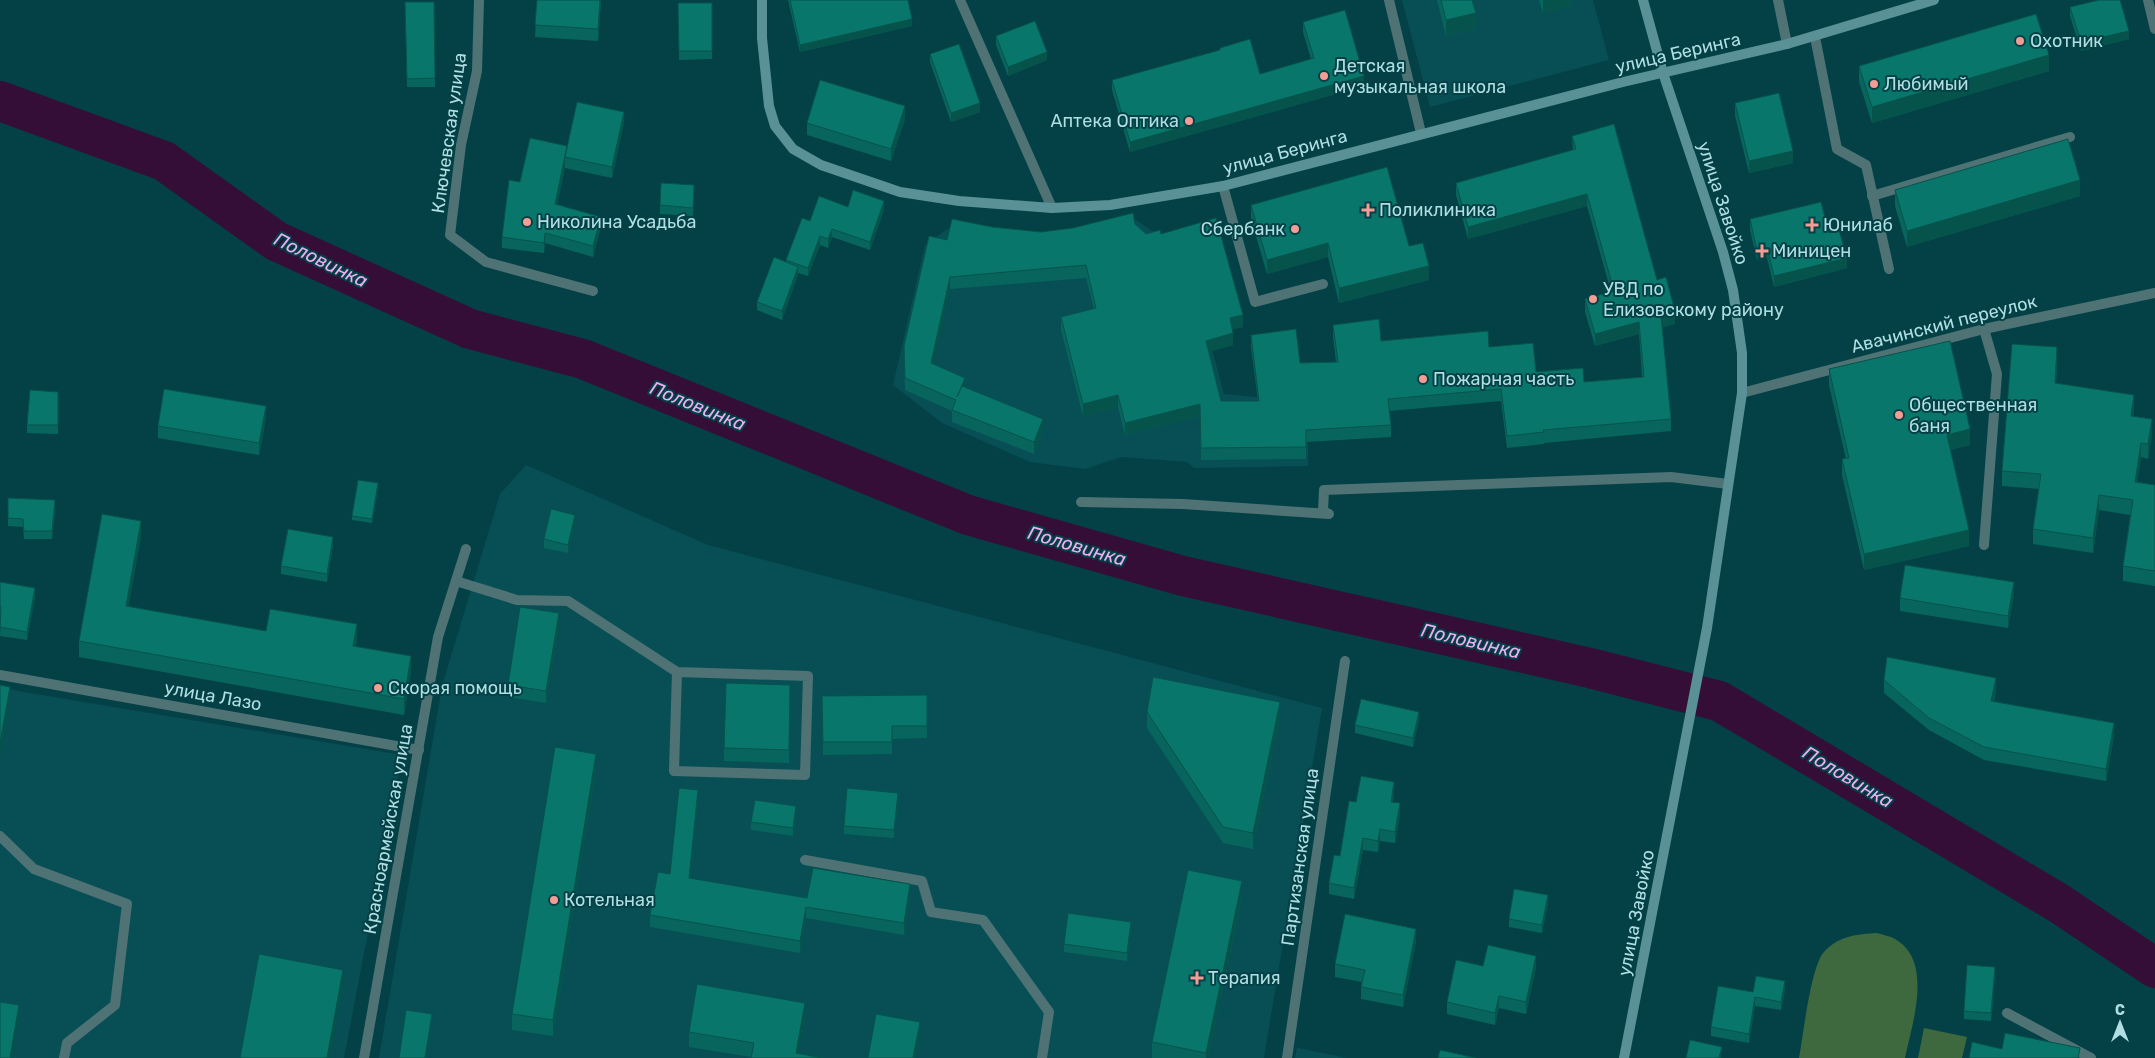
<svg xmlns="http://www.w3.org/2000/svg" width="2155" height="1058" font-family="Rubik,sans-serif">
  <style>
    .built { fill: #074f55 }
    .green { fill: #3e693e }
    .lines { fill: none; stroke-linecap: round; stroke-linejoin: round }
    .river { stroke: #350e38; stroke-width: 40 }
    .lane { stroke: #4f7275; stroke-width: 10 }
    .street { stroke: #4f7275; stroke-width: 10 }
    .secondary { stroke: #599197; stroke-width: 10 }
    .wall { fill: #08655d }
    .shaded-wall { fill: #06534c }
    .building { fill: #09766c; stroke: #06534c }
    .poi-dot { fill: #f59c95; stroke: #034146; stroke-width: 2 }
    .labels { text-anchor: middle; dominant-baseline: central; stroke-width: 4; stroke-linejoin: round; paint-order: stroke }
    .poi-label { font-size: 18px; fill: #b0dee3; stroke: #034146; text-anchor: start }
    .street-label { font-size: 18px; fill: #b0dee3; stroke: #034146 }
    .water-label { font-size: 19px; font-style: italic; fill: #efaef4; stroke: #034146 }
  </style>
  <rect width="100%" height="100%" fill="#034146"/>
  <g class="built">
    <path d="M1402 0H1593L1609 60 1430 107Z"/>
    <path d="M1136 220 1187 255 1224 394 1308 402V466L1194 468 1187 462 1121 457 1085 469 1030 462 942 423 893 385 925 245 952 226 1043 239Z"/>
    <path d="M526 465 708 545 1322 708 1264 1058H379L442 686 500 494Z"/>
    <path d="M0 688 402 755 344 1058H0Z"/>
    <path d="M1297 1048 1304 1049 1346 1058H1295Z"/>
  </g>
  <g class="green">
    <path d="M1877 933C1883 935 1890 936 1895 939 1934 961 1912 1024 1905 1058H1799C1803 1037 1811 965 1824 952 1838 936 1857 934 1877 933Z"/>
    <path d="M1924 1028 1967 1037 1962 1058H1918Z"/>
  </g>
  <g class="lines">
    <path class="river" d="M0 101 164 161 276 241 470 329 583 359 968 515 1183 576 1590 668 1719 701 2060 904 2155 968"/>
    <g class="lane">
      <path d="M960 0 1052 208"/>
      <path d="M1389 0 1421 133"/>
      <path d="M1778 0 1787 44"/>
      <path d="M2148 0 2155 29"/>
      <path d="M1815 37 1837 149 1866 165 1889 269"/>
      <path d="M1223 186 1255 302 1323 284"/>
      <path d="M1872 196 2070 137"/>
      <path d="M1081 502 1183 504 1329 514 1323 511 1324 490 1671 477 1728 484"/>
      <path d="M1984 545 1997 374 1984 329"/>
      <path d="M456 581 517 600 568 601 677 672 674 771 805 775 808 676 677 672"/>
      <path d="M0 836 34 869 127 904 115 1005 67 1043 64 1058"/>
      <path d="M805 860 922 881 931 912 983 920 1049 1012 1042 1058"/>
      <path d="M2007 1013 2091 1058"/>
      <path d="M364 1058 438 637 466 549"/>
    </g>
    <g class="street">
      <path d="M479 0 477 71 461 145 450 235 486 262 593 291"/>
      <path d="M1742 393 1984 329 2155 293"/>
      <path d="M0 675 419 750"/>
      <path d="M1287 1058 1345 661"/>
    </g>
    <g class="secondary">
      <path d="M762 0V38L769 106 775 126 793 149 821 165 900 192 959 201 1052 208 1110 205 1223 186 1623 82 1787 44 1934 0"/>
      <path d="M1624 1058 1707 628 1742 393V353L1733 290 1723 252 1663 73 1643 0"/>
    </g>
  </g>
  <g class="wall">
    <path d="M537 0H601L598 41 535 37Z"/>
    <path d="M788 0H908L912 26 800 52Z"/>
    <path d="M1437 0H1472L1476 29 1446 36Z"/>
    <path d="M1539 0H1572V6L1543 13Z"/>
    <path d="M405 2H434L435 87H407Z"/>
    <path d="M678 3H712V59L679 60Z"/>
    <path d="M2070 7 2129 39 2081 51 2070 16Z"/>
    <path d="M1303 22 1364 86 1130 152 1112 90V80L1220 50V48L1260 74 1311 59 1303 32Z"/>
    <path d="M996 36 1047 60 1008 76 996 45Z"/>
    <path d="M930 54 980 112 951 122 930 62Z"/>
    <path d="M1859 66 2049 71 1872 123 1859 82Z"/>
    <path d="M1735 103 1793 163 1749 173 1735 116Z"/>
    <path d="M905 119 891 161 807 135V123Z"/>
    <path d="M624 123 612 178 565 168 557 205 601 227 593 257 545 243 544 253 502 248V237L520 182 567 146Z"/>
    <path d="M1572 136 1657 280 1675 324 1662 327 1671 419V431L1544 443V444L1507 448 1501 401 1389 411 1391 425V437L1306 442V459L1201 460 1200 416 1125 435 1118 407 1083 416 1061 330V317L1094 309 1086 278 950 289 933 364 965 388 1043 431 1034 454 952 422V411L905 390 904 346 947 240 992 227 1041 232 1135 224 1146 234H1161L1243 327 1233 329V345L1209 352 1221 401H1258L1251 347V335L1300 363 1336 362 1333 337V325L1381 341 1489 347 1536 372 1584 382 1642 377 1639 334 1595 346 1585 312V299L1611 292 1587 206 1468 239 1456 195V183L1573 150Z"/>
    <path d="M1895 190 2080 196 1907 247 1895 206Z"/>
    <path d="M694 193 693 216 660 214V205Z"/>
    <path d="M1251 205 1409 246 1429 280 1339 303 1328 257 1267 274 1251 219Z"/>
    <path d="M848 207 884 210 870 250 832 237 828 248 820 245 808 276 798 273V275L782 320 757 310V302L786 262V260L810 221Z"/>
    <path d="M1750 219 1829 233 1847 268 1774 287 1767 258 1757 260 1750 230Z"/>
    <path d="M2057 362 2056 383 2134 410 2133 416 2152 434 2148 459 2141 457 2137 482 2155 485V586L2123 581V566L2130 515 2099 510 2093 553 2033 544V529L2039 489 2002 486V471Z"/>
    <path d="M1829 369 1970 445 1950 450 1969 546 1864 570 1842 475V459H1846L1829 385Z"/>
    <path d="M58 392V434L27 433V425Z"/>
    <path d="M266 418 259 455 158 438V426Z"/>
    <path d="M378 487 372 523 352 520V516Z"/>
    <path d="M8 498 55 509 52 539H24L23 527 8 526Z"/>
    <path d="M575 523 568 553 544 548V539Z"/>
    <path d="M141 537 128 607 266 631 357 640 356 646 411 672 404 715 79 657V641Z"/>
    <path d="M333 545 327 582 281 574V566Z"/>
    <path d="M0 582 35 597 27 640 0 636 1 615H0Z"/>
    <path d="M2014 595 2008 628 1900 611V598Z"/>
    <path d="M559 625 546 703 508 697V685Z"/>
    <path d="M1884 680 1996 690 1994 702 2114 736 2106 781 1984 760 1929 730 1884 693Z"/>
    <path d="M790 685 789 763 724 761V748Z"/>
    <path d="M927 695V738L892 739V754L823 755 822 696Z"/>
    <path d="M1147 712 1280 718 1253 849 1223 843 1147 728Z"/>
    <path d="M1419 720 1413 747 1355 733V725Z"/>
    <path d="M596 770 553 1036 512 1030V1014Z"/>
    <path d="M1394 794 1393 802 1400 814 1395 843 1380 841 1378 852 1363 850 1354 899 1329 894V883L1340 856 1356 802Z"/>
    <path d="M898 801 894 838 844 834V826Z"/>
    <path d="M698 802 690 878 807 898 910 896 904 935 806 918 800 953 650 927V915L670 874Z"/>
    <path d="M796 814 793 836 751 830V822Z"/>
    <path d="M1242 897 1208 1058H1152V1042Z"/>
    <path d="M1548 903 1542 933 1509 927V919Z"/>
    <path d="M1131 930 1127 961 1064 952V944Z"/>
    <path d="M1416 941 1403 1007 1361 999V987L1362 982 1335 977V964Z"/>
    <path d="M1483 966 1536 968 1526 1014 1499 1008 1495 1025 1447 1014V1002Z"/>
    <path d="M1995 975 1991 1021 1964 1019V1011Z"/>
    <path d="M1785 990 1781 1010 1755 1006 1749 1043 1711 1036V1027L1753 992Z"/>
    <path d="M805 1018 798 1054 751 1057 689 1047V1032Z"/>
  </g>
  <g class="shaded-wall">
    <path d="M600 0H601L598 41V29Z"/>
    <path d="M1543 0H1572V6L1543 13Z"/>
    <path d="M1476 13V29L1446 36V20Z"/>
    <path d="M912 19V26L800 52V45Z"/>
    <path d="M2129 31V39L2081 51V42Z"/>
    <path d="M1047 52V60L1008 76V67Z"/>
    <path d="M2049 55V71L1872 123V107Z"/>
    <path d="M1364 76V86L1130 152V142Z"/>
    <path d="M980 103V112L951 122V113Z"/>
    <path d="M905 106V119L891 161V149Z"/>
    <path d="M624 112V123L612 178V167Z"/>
    <path d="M1793 151V163L1749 173V161Z"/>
    <path d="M565 157V168L555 215V204Z"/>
    <path d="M2080 180V196L1907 247V231Z"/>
    <path d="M1587 194V206L1468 239V227Z"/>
    <path d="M884 201V210L870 250V242Z"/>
    <path d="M601 217V227L593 257V246Z"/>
    <path d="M832 229V237L828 248V239Z"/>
    <path d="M545 233V243L544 253V243Z"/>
    <path d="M820 236V245L808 276V268Z"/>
    <path d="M1328 243V257L1267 274V260Z"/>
    <path d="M1767 247V258L1757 260V250Z"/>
    <path d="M1847 258V268L1774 287V276Z"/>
    <path d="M1429 266V280L1339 303V288Z"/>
    <path d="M798 267V275L782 320V311Z"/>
    <path d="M950 277V289L931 375V363Z"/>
    <path d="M1675 311V324L1661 328V316Z"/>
    <path d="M1243 315V327L1230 330V318Z"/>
    <path d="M1639 322V334L1595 346V334Z"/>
    <path d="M1233 333V345L1206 353V341Z"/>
    <path d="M2057 347V362L2055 398V383Z"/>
    <path d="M965 378V390L957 397Z"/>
    <path d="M1118 395V407L1083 416V404Z"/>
    <path d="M2134 395V410L2131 431V416Z"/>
    <path d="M1200 404V416L1125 435V423Z"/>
    <path d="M266 406V418L259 455V443Z"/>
    <path d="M1043 419V431L1034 454V442Z"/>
    <path d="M2152 419V434L2148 459V444Z"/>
    <path d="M1970 429V445L1947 451V435Z"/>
    <path d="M2141 443V457L2135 497V482Z"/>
    <path d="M378 483V487L372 523V519Z"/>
    <path d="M2099 495V510L2093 553V538Z"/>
    <path d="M55 500V509L52 539V531Z"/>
    <path d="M575 515V523L568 553V545Z"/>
    <path d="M141 521V537L126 622V606Z"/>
    <path d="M1969 530V546L1864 570V554Z"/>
    <path d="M333 537V545L327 582V574Z"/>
    <path d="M2014 582V595L2008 628V616Z"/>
    <path d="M35 588V597L27 640V632Z"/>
    <path d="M559 613V625L546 703V691Z"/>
    <path d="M357 624V640L353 661V646Z"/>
    <path d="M411 656V672L404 715V699Z"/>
    <path d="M1996 678V690L1991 714V701Z"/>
    <path d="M10 687V703L0 760V743Z"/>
    <path d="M1280 702V718L1253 849V833Z"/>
    <path d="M1419 712V720L1413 747V738Z"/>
    <path d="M2114 723V736L2106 781V769Z"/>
    <path d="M596 754V770L553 1036V1020Z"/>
    <path d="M1394 782V794L1391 813V802Z"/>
    <path d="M698 790V802L689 890V878Z"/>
    <path d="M898 793V801L894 838V830Z"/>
    <path d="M1400 803V814L1395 843V832Z"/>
    <path d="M796 806V814L793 836V828Z"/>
    <path d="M1380 829V841L1378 852V841Z"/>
    <path d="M1363 838V850L1354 899V888Z"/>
    <path d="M1242 881V897L1208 1058H1206V1053Z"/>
    <path d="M910 884V896L904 935V923Z"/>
    <path d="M1548 895V903L1542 933V925Z"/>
    <path d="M806 907V918L800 953V941Z"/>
    <path d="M1131 922V930L1127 961V953Z"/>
    <path d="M1416 929V941L1403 1007V995Z"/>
    <path d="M1536 956V968L1526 1014V1002Z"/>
    <path d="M1995 967V975L1991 1021V1013Z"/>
    <path d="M343 970V986L330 1058H327Z"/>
    <path d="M1785 981V990L1781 1010V1002Z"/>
    <path d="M1499 996V1008L1495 1025V1013Z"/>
    <path d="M1755 997V1006L1749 1043V1034Z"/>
    <path d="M805 1003V1018L798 1058 796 1053Z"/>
    <path d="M19 1005V1021L12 1058H10Z"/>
    <path d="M432 1014V1022L426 1058H425Z"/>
    <path d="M920 1022V1037L916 1058H913Z"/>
    <path d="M1722 1047 1721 1058H1719Z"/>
  </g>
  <g class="building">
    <path d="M537 0H600L598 29 535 25Z"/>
    <path d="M790 0H908L912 19 800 45Z"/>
    <path d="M1441 0H1472L1476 13 1446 20Z"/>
    <path d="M2099 0H2120L2129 31 2081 42 2070 7Z"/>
    <path d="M405 2H434L435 78 407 79Z"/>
    <path d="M678 3H712V51H679Z"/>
    <path d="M1345 10 1364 76 1130 142 1112 80 1220 50V48L1250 39 1260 74 1314 58 1303 22Z"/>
    <path d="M2036 14 2049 55 1872 107 1859 66Z"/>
    <path d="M1035 21 1047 52 1008 67 996 36Z"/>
    <path d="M959 44 980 103 951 113 930 54Z"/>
    <path d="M820 80 905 106 891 149 807 123Z"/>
    <path d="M1779 93 1793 151 1749 161 1735 103Z"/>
    <path d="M577 102 624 112 612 167 565 157Z"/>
    <path d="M1614 124 1657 280 1666 277 1675 311 1661 316 1671 419 1543 430 1544 432 1507 436 1501 389 1388 399 1391 425 1306 430V447L1201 448 1200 404 1125 423 1118 395 1083 404 1061 317 1096 308 1086 265 950 277 931 363 965 378 957 397 962 386 1043 419 1034 442 952 410 956 400 905 378 904 346 929 236 947 240 952 219 992 227 1041 232 1073 228 1133 213 1135 224 1146 234 1160 230 1161 234 1216 218 1243 315 1230 318 1233 333 1206 341 1221 401H1259L1251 335 1296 329 1300 363 1338 362 1333 325 1379 319 1381 341 1488 331 1489 347 1533 343 1536 372 1583 368 1584 382 1644 377 1639 322 1595 334 1585 299 1614 291 1587 194 1468 227 1456 183 1576 149 1572 136Z"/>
    <path d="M530 138 567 146 555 204 601 217 593 246 545 233 544 243 502 237 509 180 520 182Z"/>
    <path d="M2068 139 2080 180 1907 231 1895 190Z"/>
    <path d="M1387 167 1409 246 1423 243 1429 266 1339 288 1328 243 1267 260 1251 205Z"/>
    <path d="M661 183 694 185 693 208 660 205Z"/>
    <path d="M853 190 884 201 870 242 832 229 828 239 820 236 808 268 786 260 802 218 810 221 819 196 848 207Z"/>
    <path d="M1821 202 1829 233 1839 230 1847 258 1774 276 1767 247 1757 250 1750 219Z"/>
    <path d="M774 257 798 267 782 311 757 302Z"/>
    <path d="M1950 341 1970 429 1947 435 1969 530 1864 554 1842 459 1849 458 1829 369Z"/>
    <path d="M2012 344 2057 347 2055 383 2134 395 2131 416 2152 419 2148 444 2141 443 2135 482 2155 485V571L2123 566 2133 500 2099 495 2093 538 2033 529 2041 474 2002 471Z"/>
    <path d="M164 389 266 406 259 443 158 426Z"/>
    <path d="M30 390 58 392V425H27Z"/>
    <path d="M358 480 378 483 372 519 352 516Z"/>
    <path d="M8 498 55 500 52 531H24L23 519 8 518Z"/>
    <path d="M551 509 575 515 568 545 544 539Z"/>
    <path d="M102 514 141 521 126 606 266 631 270 609 357 624 353 646 411 656 404 699 79 641Z"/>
    <path d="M288 529 333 537 327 574 281 566Z"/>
    <path d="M1905 565 2014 582 2008 616 1900 598Z"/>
    <path d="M0 582 35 588 27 632 0 627 1 607 0 606Z"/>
    <path d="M520 607 559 613 546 691 508 685Z"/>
    <path d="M1887 657 1996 678 1991 701 2114 723 2106 769 1984 747 1929 718 1884 680Z"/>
    <path d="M1153 677 1280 702 1253 833 1223 827 1147 712Z"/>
    <path d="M726 683 790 685 789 750 724 748Z"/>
    <path d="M0 685 10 687 0 743Z"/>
    <path d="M927 695V726H892V742H823L822 696Z"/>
    <path d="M1361 699 1419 712 1413 738 1355 725Z"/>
    <path d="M555 747 596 754 553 1020 512 1014Z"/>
    <path d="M1361 776 1394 782 1391 802 1400 803 1395 832 1380 829 1378 841 1363 838 1354 888 1329 883 1334 855 1340 856 1349 801 1356 802Z"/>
    <path d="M679 788 698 790 689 878 807 898 813 868 910 884 904 923 806 907 800 941 650 915 658 872 670 874Z"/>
    <path d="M847 788 898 793 894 830 844 826Z"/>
    <path d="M755 800 796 806 793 828 751 822Z"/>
    <path d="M1188 870 1242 881 1206 1053 1152 1042Z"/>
    <path d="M1514 889 1548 895 1542 925 1509 919Z"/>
    <path d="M1068 913 1131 922 1127 953 1064 944Z"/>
    <path d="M1345 914 1416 929 1403 995 1361 987 1365 970 1335 964Z"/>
    <path d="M1488 945 1536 956 1526 1002 1499 996 1495 1013 1447 1002 1456 960 1483 966Z"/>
    <path d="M259 954 343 970 327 1058H240Z"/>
    <path d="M1967 965 1995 967 1991 1013 1964 1011Z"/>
    <path d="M1756 976 1785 981 1781 1002 1755 997 1749 1034 1711 1027 1718 986 1753 992Z"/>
    <path d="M697 984 805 1003 796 1053 822 1058H751L754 1043 689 1032Z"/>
    <path d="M0 1002 19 1005 10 1058H0Z"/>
    <path d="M406 1010 432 1014 425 1058H399Z"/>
    <path d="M876 1014 920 1022 913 1058H868Z"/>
    <path d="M2005 1033 2080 1048 2078 1058H1969L1972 1042 2002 1049Z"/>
    <path d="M1690 1040 1722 1047 1719 1058H1686Z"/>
    <path d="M1440 1050 1476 1058H1438Z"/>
  </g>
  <g class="poi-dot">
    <circle cx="2020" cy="41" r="5"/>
    <circle cx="1324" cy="76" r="5"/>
    <circle cx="1874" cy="84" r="5"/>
    <circle cx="1189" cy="121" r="5"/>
    <path d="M1365.5 202.5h5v5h5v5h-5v5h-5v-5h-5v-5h5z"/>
    <circle cx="527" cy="222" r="5"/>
    <path d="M1809.5 217.5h5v5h5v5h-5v5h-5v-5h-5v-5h5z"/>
    <circle cx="1295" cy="229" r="5"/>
    <path d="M1759.5 243.5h5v5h5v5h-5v5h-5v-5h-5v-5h5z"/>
    <circle cx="1593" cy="299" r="5"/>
    <circle cx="1423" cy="379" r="5"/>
    <circle cx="1899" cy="415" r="5"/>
    <circle cx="378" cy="688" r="5"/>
    <circle cx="554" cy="900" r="5"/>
    <path d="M1194.5 970.5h5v5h5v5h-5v5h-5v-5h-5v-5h5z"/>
  </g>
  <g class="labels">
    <g class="poi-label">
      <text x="2030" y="41">Охотник</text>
      <text x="1334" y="66">Детская<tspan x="1334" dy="21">музыкальная школа</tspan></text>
      <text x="1884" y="84">Любимый</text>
      <text x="1179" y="121" text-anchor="end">Аптека Оптика</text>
      <text x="1379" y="210">Поликлиника</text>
      <text x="537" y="222">Николина Усадьба</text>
      <text x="1823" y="225">Юнилаб</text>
      <text x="1285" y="229" text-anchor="end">Сбербанк</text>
      <text x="1772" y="251">Миницен</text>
      <text x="1603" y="289">УВД по<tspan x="1603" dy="21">Елизовскому району</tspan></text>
      <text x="1433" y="379">Пожарная часть</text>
      <text x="1909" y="405">Общественная<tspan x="1909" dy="21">баня</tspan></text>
      <text x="388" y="688">Скорая помощь</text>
      <text x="564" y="900">Котельная</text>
      <text x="1208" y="978">Терапия</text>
    </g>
    <g class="street-label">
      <text transform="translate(1678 53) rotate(-13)">улица Беринга</text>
      <text transform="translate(449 133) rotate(-82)">Ключевская улица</text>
      <text transform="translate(1285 152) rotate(-15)">улица Беринга</text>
      <text transform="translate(1723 203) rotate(72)">улица Завойко</text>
      <text transform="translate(1944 324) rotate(-14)">Авачинский переулок</text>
      <text transform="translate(213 696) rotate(10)">улица Лазо</text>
      <text transform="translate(388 829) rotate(-80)">Красноармейская улица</text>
      <text transform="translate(1300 857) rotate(-82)">Партизанская улица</text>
      <text transform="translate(1636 913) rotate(-79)">улица Завойко</text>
    </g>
    <g class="water-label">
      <text transform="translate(321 260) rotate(26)">Половинка</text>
      <text transform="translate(698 406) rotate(22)">Половинка</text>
      <text transform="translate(1077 546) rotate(16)">Половинка</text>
      <text transform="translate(1471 641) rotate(13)">Половинка</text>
      <text transform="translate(1848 777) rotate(31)">Половинка</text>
    </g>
  </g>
  <g transform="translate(2120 1023)" stroke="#034146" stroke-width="4" paint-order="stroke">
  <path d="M0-4L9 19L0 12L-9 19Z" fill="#b0dee3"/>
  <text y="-8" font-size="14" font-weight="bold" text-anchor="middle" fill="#b0dee3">С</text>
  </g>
</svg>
